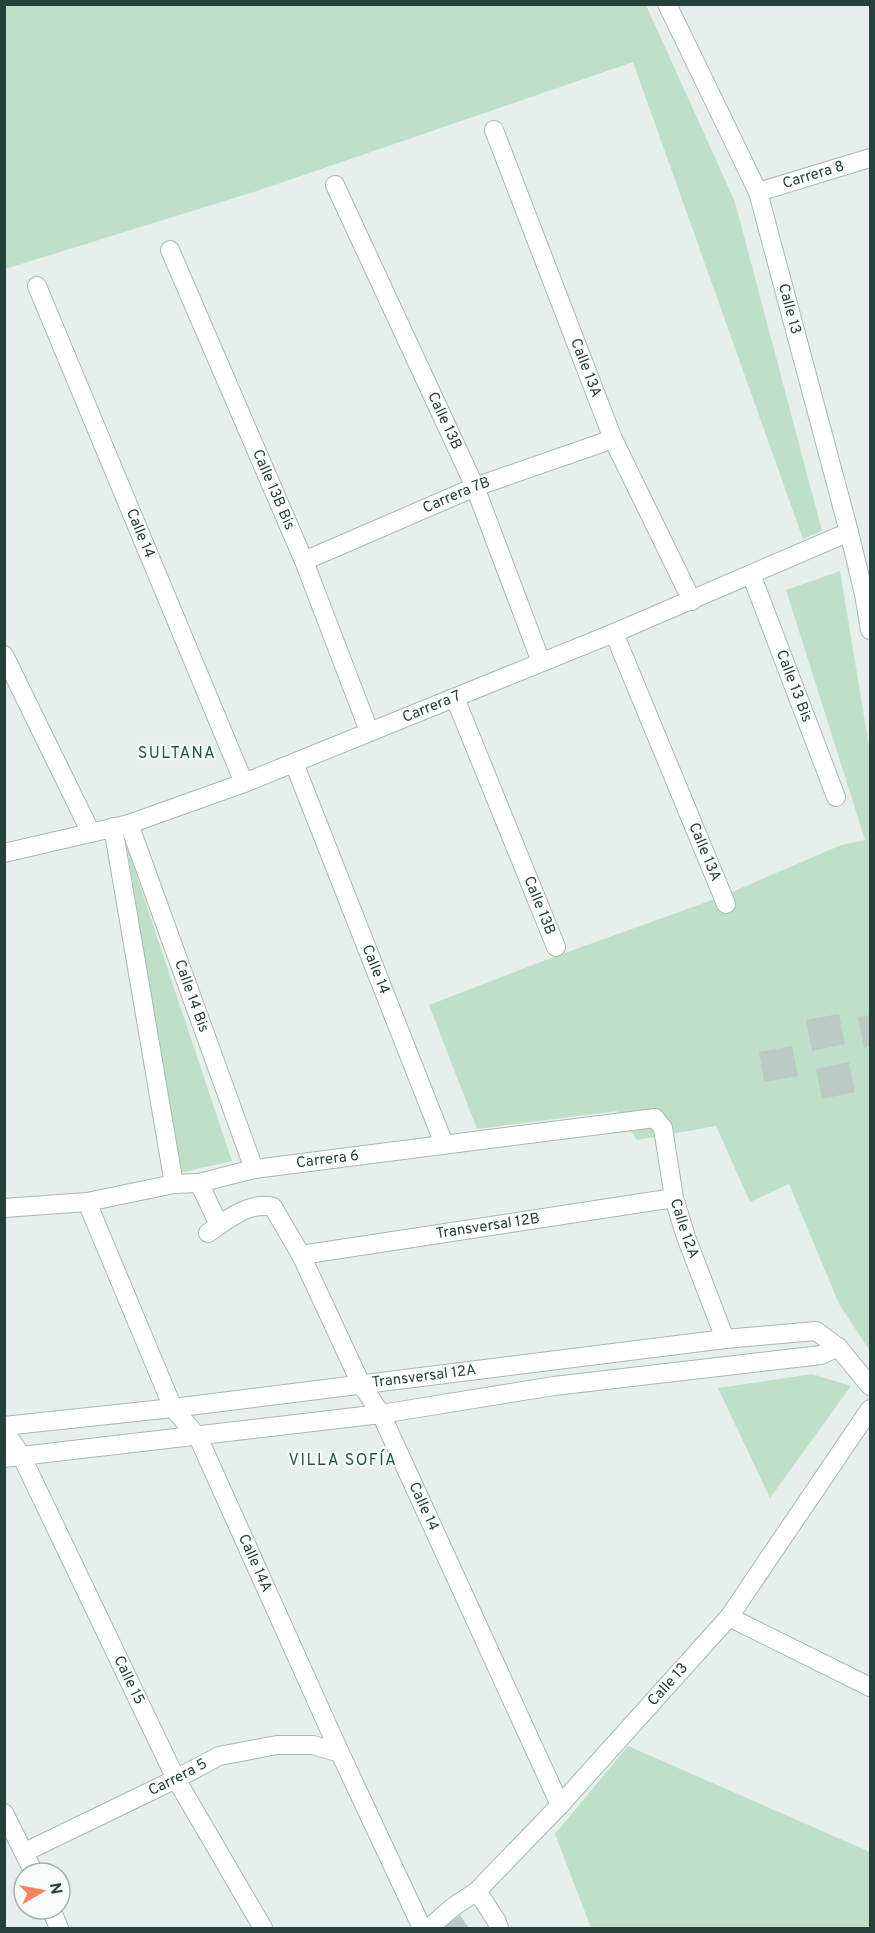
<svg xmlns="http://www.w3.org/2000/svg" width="875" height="1933" font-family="Overpass,sans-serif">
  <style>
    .green { fill: #bfe0c8 }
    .building { fill: #bbcac4 }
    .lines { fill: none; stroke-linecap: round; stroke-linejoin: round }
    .minor-casing { stroke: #a8b8b2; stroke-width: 20 }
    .secondary-casing { stroke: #a4bbb3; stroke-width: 20 }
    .minor { stroke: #fff; stroke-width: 18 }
    .secondary { stroke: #fff; stroke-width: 18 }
    .labels { text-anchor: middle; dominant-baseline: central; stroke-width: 4.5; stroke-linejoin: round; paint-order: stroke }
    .street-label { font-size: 15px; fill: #24423a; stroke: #f7fbf9 }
    .neighbourhood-label { font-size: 16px; letter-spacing: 1.5px; fill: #1f5548; stroke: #f7fbf9 }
  </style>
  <rect width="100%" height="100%" fill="#e6efeb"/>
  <g class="green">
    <path d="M5 4 646 5 735 202 822 531 803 539 633 62 257 191 5 269Z"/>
    <path d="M840 571 870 752V1351L839 1304 789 1184 750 1202 716 1126 637 1140 617 1111 477 1129 429 1005 551 958 718 898 841 845 865 840 786 590Z"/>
    <path d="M127 847 232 1161 179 1173Z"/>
    <path d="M812 1374 851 1386 770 1498 718 1388Z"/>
    <path d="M628 1746 870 1852V1928H591L555 1834Z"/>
  </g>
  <g class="building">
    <path d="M839 1014 845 1044 812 1051 806 1020Z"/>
    <path d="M870 1015V1046L864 1048 858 1017Z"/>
    <path d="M792 1046 798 1076 764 1082 759 1052Z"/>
    <path d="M849 1062 855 1092 822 1099 816 1069Z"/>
    <path d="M460 1915 469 1928H442Z"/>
  </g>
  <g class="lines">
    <defs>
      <g id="minor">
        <path id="s1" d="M494 130 613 439 692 601"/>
        <path id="s2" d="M335 185 475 487 541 662"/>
        <path id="s3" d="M758 192 870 158"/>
        <path id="s4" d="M170 250 304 561 369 731"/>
        <path id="s5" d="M37 286 244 783"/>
        <path id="s6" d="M304 561 475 487 613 439"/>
        <path id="s7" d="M751 574 836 797"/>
        <path id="s8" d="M614 633 726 904"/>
        <path d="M4 655 91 833"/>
        <path id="s9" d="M455 698 556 947"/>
        <path id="s10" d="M294 763 444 1144"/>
        <path id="s11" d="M129 824 254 1169"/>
        <path d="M113 827 174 1184"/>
        <path id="s12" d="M4 853 129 824 244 783 614 633 849 532"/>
        <path d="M199 1183 219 1225"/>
        <path id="s13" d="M87 1202 173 1408 198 1437 340 1753 422 1928"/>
        <path id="s14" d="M4 1208 87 1202 174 1184 199 1183 254 1169 655 1118 663 1128 674 1198 686 1237 725 1339"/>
        <path id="s15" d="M208 1233C227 1220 249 1201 273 1207L301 1255 361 1384 381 1414 560 1805"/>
        <path id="s16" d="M301 1255 674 1198"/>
        <path id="s17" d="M4 1426 173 1408 725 1339 816 1331 838 1347 870 1386"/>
        <path id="s18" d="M4 1430 21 1455 176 1779 263 1928"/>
        <path d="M4 1458 381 1414 554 1386 821 1355 838 1347"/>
        <path d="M729 1617 870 1687"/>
        <path d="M4 1813 34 1873"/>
        <path id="s19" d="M25 1852 176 1779 219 1756 277 1745H313L340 1753"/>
        <path d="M477 1891 496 1920 499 1928"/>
        <path d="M51 1909 59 1928"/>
      </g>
      <g id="secondary">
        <path id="s20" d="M667 4 758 192 849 532 864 594 870 630"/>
        <path id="s21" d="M429 1928 453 1907 477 1891 560 1805 729 1617 870 1409"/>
      </g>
    </defs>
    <use href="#minor" class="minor-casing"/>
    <use href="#secondary" class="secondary-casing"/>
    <use href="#minor" class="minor"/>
    <use href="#secondary" class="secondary"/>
  </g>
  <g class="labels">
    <g class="street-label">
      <text stroke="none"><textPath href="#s3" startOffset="58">Carrera 8</textPath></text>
      <text stroke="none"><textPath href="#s20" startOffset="330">Calle 13</textPath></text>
      <text stroke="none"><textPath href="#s1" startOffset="255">Calle 13A</textPath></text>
      <text stroke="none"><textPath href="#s2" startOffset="260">Calle 13B</textPath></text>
      <text stroke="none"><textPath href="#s4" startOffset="261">Calle 13B Bis</textPath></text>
      <text stroke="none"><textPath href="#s6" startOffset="166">Carrera 7B</textPath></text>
      <text stroke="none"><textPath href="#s5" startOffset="268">Calle 14</textPath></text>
      <text stroke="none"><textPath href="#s7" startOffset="120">Calle 13 Bis</textPath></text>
      <text stroke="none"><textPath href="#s12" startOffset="453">Carrera 7</textPath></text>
      <text stroke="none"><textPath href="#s8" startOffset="237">Calle 13A</textPath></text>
      <text stroke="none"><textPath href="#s9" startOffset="224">Calle 13B</textPath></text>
      <text stroke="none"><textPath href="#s10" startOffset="222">Calle 14</textPath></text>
      <text stroke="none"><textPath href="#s11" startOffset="183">Calle 14 Bis</textPath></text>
      <text stroke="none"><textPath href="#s14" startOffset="328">Carrera 6</textPath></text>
      <text stroke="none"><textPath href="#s16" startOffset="189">Transversal 12B</textPath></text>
      <text stroke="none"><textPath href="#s14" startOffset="774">Calle 12A</textPath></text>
      <text stroke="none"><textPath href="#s17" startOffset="423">Transversal 12A</textPath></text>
      <text stroke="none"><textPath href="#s15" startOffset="408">Calle 14</textPath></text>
      <text stroke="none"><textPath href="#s13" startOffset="400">Calle 14A</textPath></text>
      <text stroke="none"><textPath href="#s18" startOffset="280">Calle 15</textPath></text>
      <text stroke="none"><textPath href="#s21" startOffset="342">Calle 13</textPath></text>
      <text stroke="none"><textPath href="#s19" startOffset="170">Carrera 5</textPath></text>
    </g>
    <g class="neighbourhood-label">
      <text x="177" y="754">SULTANA</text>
      <text x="343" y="1461">VILLA SOFÍA</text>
    </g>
  </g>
  <rect width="875" height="1933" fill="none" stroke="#24423a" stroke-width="12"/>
  <g transform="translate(42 1891) rotate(80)"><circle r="28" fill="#f7fbf9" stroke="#a3b1ad" stroke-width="1.5"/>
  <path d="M0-4.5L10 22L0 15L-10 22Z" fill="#f4845f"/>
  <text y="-9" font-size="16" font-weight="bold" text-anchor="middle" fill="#24423a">N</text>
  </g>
</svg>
